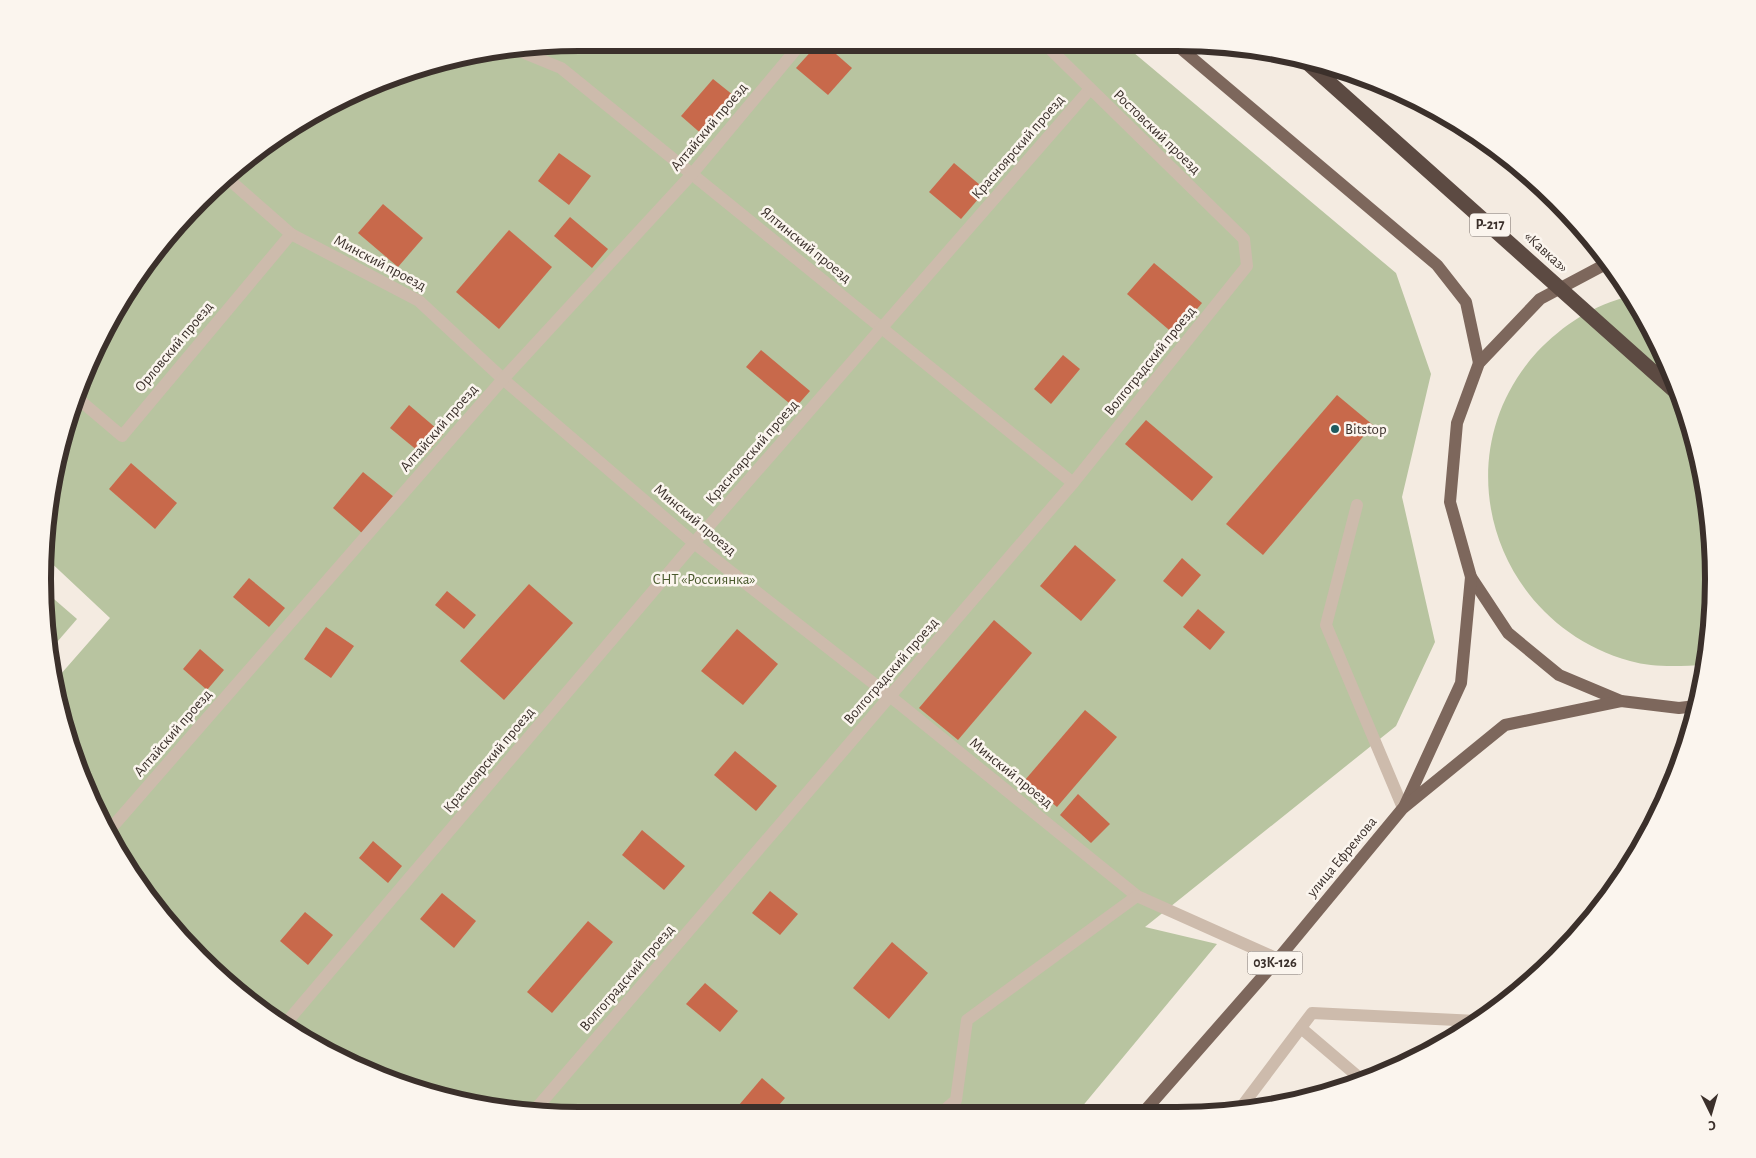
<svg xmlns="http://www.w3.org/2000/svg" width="1756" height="1158" font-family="'Alegreya Sans',sans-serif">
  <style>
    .green { fill: #b8c4a0 }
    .building { fill: #c8694b }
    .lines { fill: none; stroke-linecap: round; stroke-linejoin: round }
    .lane { stroke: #cdbbac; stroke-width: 12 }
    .primary { stroke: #7d675c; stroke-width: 12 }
    .highway { stroke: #5c4a42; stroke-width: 15 }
    .highway-bridge { stroke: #5c4a42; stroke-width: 15 }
    .poi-dot { fill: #1f5a5e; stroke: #fbf5ee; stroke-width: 2 }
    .labels { text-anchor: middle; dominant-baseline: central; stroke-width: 5; stroke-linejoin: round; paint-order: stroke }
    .shield { fill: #fbf5ee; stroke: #756b66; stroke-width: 1 }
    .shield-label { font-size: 14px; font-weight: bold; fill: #3b302b }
    .street-label { font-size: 15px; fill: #3b302b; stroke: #fbf5ee }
    .poi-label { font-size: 15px; fill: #3b302b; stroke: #fbf5ee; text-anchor: start }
    .park-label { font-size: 15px; fill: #4a5a2e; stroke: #fbf5ee }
    .rim { fill: none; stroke: #3b302b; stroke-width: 6 }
  </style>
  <rect width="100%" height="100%" fill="#f4ebe1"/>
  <g class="green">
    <path d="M509 47H1127L1396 273 1431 374 1402 497 1435 642 1396 726 1145 927 1217 944 1076 1114 509 1111 407 1087 342 1060 225 982 154 906 114 847 83 784 53 683 110 618 45 557 44 544 53 474 83 374 154 252 225 176 281 133 407 71Z"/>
    <path d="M1630 296 1658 342 1695 440 1712 544 1709 649 1705 665C1680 666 1654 668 1630 661 1494 623 1441 458 1537 352 1563 325 1593 305 1630 296Z"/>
    <path d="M47 593 77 619 51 649Z"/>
  </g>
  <g class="building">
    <path d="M815 47H828L852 68 828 95 796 68Z"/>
    <path d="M713 79 738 99 705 137 681 116Z"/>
    <path d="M559 153 591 176 569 205 538 181Z"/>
    <path d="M954 163 986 190 961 219 929 192Z"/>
    <path d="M383 204 423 238 398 267 358 233Z"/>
    <path d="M570 217 608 249 592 268 554 236Z"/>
    <path d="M509 230 552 267 499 329 456 292Z"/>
    <path d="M1154 263 1202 303 1175 335 1127 294Z"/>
    <path d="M761 350 810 391 795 408 746 367Z"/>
    <path d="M1063 355 1080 369 1051 404 1034 389Z"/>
    <path d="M1337 395 1373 425 1263 555 1226 524Z"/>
    <path d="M409 405 443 434 424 456 390 428Z"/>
    <path d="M1146 420 1213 477 1192 501 1125 444Z"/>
    <path d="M131 463 177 503 155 529 109 489Z"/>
    <path d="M363 472 394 497 363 534 333 508Z"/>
    <path d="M1075 545 1116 580 1081 621 1040 586Z"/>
    <path d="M1182 558 1201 575 1182 597 1163 581Z"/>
    <path d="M249 578 285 608 269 627 233 597Z"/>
    <path d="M529 584 573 623 504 700 460 661Z"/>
    <path d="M447 591 476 615 464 629 435 605Z"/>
    <path d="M1198 609 1225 632 1210 650 1183 627Z"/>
    <path d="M994 620 1032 653 958 740 919 708Z"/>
    <path d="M326 627 354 646 331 678 304 659Z"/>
    <path d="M737 629 778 664 743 705 701 671Z"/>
    <path d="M200 649 224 670 207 690 183 669Z"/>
    <path d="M1085 710 1117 737 1057 807 1025 780Z"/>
    <path d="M735 751 777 786 756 811 714 775Z"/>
    <path d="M1078 794 1110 824 1091 843 1060 815Z"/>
    <path d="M642 830 685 866 664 890 622 855Z"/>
    <path d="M373 841 402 866 388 883 359 858Z"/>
    <path d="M770 891 798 914 780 935 752 913Z"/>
    <path d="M442 893 476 921 454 948 420 919Z"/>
    <path d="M305 912 333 935 308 965 280 941Z"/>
    <path d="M588 921 613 942 552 1013 527 992Z"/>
    <path d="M892 942 928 973 889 1019 853 988Z"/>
    <path d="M705 983 738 1011 720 1032 686 1004Z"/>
    <path d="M762 1078 785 1098 773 1112H733Z"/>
  </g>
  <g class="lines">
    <g class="lane">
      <path d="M510 47 561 68 1073 483"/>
      <path d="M225 176 291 234 419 301 503 379 694 543 891 697 1137 896 1278 959"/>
      <path d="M76 397 122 436 291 234"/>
      <path d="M1357 505 1326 625 1403 808"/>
      <path d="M107 833 503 379 692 174 798 47"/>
      <path d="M286 1023 694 543 1090 89"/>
      <path d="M1301 1028 1362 1080"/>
      <path d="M1239 1110 1312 1013 1477 1021"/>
      <path d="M534 1111 1073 483 1247 266 1244 239 1048 47"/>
      <path d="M941 1113 956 1100 967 1020 1137 896"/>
    </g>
    <g class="primary">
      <path d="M1179 47 1437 265 1466 302 1479 363"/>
      <path d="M1610 264 1604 265 1540 299 1479 363 1457 423 1450 502 1471 577 1508 633 1559 675 1621 701 1679 708 1696 706"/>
      <path d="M1405 805 1461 683 1471 577"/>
      <path d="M1142 1114 1278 959 1403 808 1505 725 1621 701"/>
    </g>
    <path class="highway" d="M1528 174 1535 180"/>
    <path class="highway-bridge" d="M1302 58 1677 393"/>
  </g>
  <circle class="poi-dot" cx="1335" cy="429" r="5"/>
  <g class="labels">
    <g class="shield">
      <rect x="1470" y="213.5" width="40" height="23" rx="4"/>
      <rect x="1247.5" y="951.5" width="55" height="23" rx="4"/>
    </g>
    <g class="shield-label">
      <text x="1490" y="225">Р-217</text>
      <text x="1275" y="963">03К-126</text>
    </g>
    <g class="street-label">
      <text transform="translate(709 127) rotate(-50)">Алтайский проезд</text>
      <text transform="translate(1157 132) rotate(44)">Ростовский проезд</text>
      <text transform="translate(1018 147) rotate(-49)">Красноярский проезд</text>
      <text transform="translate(806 245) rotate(39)">Ялтинский проезд</text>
      <text transform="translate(1546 252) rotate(42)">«Кавказ»</text>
      <text transform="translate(380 263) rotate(28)">Минский проезд</text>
      <text transform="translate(174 347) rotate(-50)">Орловский проезд</text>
      <text transform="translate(1150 361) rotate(-51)">Волгоградский проезд</text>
      <text transform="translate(439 428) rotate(-49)">Алтайский проезд</text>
      <text transform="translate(752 452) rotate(-49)">Красноярский проезд</text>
      <text transform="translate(695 520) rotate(40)">Минский проезд</text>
      <text transform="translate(891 671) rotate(-49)">Волгоградский проезд</text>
      <text transform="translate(173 733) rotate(-49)">Алтайский проезд</text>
      <text transform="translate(489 760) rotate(-50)">Красноярский проезд</text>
      <text transform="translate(1011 773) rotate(39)">Минский проезд</text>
      <text transform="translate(1342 857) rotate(-50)">улица Ефремова</text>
      <text transform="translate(627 978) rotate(-49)">Волгоградский проезд</text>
    </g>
    <g class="poi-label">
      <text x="1345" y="429">Bitstop</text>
    </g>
    <g class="park-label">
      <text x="704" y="579">СНТ «Россиянка»</text>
    </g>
  </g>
  <path d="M0 0H1756V1158H0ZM579 51H1177A528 528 0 0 1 1705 579V579A528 528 0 0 1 1177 1107H579A528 528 0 0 1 51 579V579A528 528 0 0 1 579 51Z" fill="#fbf5ee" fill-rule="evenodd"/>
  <path class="rim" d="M579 51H1177A528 528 0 0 1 1705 579V579A528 528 0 0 1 1177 1107H579A528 528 0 0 1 51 579V579A528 528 0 0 1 579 51Z"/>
  <g transform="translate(1711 1113) rotate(175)" stroke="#fbf5ee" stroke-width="4" paint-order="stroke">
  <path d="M0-4L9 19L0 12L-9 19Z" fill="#3b302b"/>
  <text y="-8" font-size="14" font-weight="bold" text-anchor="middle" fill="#3b302b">С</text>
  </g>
</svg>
